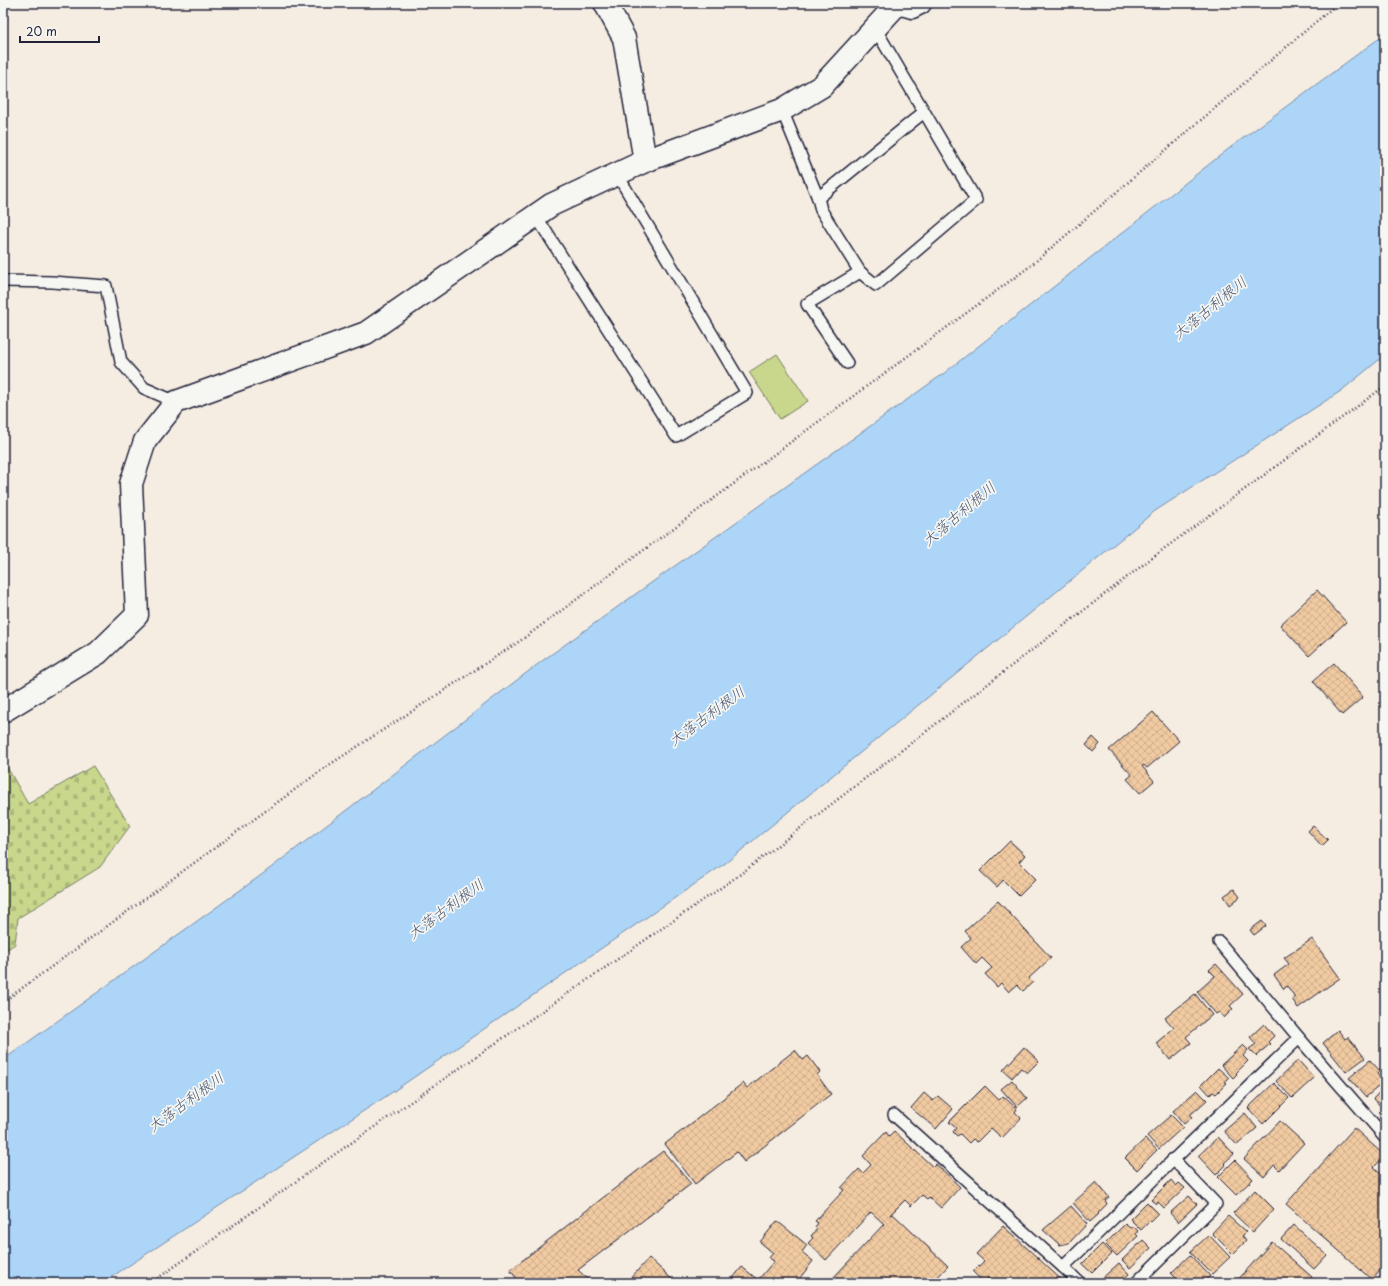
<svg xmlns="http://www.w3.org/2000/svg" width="1388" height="1286" font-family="'Playpen Sans','Klee One',sans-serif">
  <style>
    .cemetery { fill: url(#cemetery-stones); stroke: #757c63 }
    .park { fill: #c8d78b; stroke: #757c63 }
    .water { fill: #add5f7; stroke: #758dac }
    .building { fill: url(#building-cross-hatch); stroke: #22223b }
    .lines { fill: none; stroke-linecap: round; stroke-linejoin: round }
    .lane-casing { stroke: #22223b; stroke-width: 14 }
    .street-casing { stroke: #22223b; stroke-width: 25 }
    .path { stroke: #22223b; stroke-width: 2.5; stroke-dasharray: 1 3; stroke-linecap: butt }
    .lane { stroke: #f6f6f2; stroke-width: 11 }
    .street { stroke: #f6f6f2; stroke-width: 22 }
    .labels { text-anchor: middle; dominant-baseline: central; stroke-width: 3.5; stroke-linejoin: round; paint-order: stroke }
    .water-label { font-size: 15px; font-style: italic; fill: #4c5873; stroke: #f6f6f2 }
  </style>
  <defs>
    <pattern id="cemetery-stones" width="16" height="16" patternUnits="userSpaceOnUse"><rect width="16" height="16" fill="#c8d78b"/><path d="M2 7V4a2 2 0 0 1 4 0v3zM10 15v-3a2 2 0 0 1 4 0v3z" fill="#acb879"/></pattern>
    <pattern id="building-cross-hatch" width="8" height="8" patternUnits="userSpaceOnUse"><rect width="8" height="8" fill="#f1caa1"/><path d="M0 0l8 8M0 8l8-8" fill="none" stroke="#cead8c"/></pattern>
  </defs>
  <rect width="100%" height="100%" fill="#f5ede2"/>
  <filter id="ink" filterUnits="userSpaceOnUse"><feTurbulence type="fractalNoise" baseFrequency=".025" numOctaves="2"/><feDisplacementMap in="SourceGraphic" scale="8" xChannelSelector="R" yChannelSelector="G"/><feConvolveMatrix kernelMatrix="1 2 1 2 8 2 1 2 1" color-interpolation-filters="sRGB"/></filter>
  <g filter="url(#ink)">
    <path class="cemetery" d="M3 760 28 804 93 766 130 826 100 867 18 918 15 944 3 952Z"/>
    <path class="park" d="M777 354 808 401 780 419 749 372Z"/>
    <path class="water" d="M1385 34V355L1341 391 1155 511 727 862 391 1093 110 1278 104 1283H3V1060L260 876 542 661 943 374 1231 147Z"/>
    <g class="building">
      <path d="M1317 590 1346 622 1309 656 1280 625Z"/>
      <path d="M1334 663 1363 697 1342 715 1313 681Z"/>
      <path d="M1153 712 1179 741 1147 768 1144 765 1142 766 1154 781 1140 793 1127 779 1132 775 1109 750Z"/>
      <path d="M1093 737 1100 744 1093 752 1086 745Z"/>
      <path d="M1313 826 1328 840 1322 846 1308 831Z"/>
      <path d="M1010 841 1025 855 1019 862 1036 879 1019 896 1003 880 997 887 980 871Z"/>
      <path d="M1234 889 1240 897 1230 905 1224 896Z"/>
      <path d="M998 901 1051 958 1029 978 1033 982 1023 991 1017 985 1009 992 1001 983 997 987 985 974 992 968 982 958 976 964 961 947 971 938 965 931Z"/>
      <path d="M1262 921 1266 926 1254 935 1250 930Z"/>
      <path d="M1312 939 1340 978 1298 1008 1292 999 1295 997 1287 986 1284 989 1274 975 1289 964 1284 958Z"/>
      <path d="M1216 964 1243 994 1230 1006 1233 1009 1224 1018 1219 1012 1216 1014 1197 992 1215 976 1209 970Z"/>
      <path d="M1195 994 1212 1015 1186 1037 1191 1043 1170 1060 1156 1043 1174 1028 1165 1018Z"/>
      <path d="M1264 1024 1274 1036 1268 1042 1270 1044 1256 1056 1249 1049 1256 1044 1250 1037Z"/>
      <path d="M1338 1030 1345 1039 1348 1037 1365 1058 1346 1072 1323 1043Z"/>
      <path d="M1243 1045 1248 1050 1243 1056 1248 1061 1236 1073 1237 1074 1233 1078 1221 1065Z"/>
      <path d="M1024 1047 1039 1061 1027 1073 1021 1068 1012 1078 1003 1070Z"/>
      <path d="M795 1050 803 1060 808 1056 820 1072 817 1075 831 1094 744 1162 737 1152 695 1184 665 1144 743 1083 747 1088Z"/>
      <path d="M1298 1060 1314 1078 1292 1098 1276 1081Z"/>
      <path d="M1370 1060 1380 1071 1377 1074 1384 1082 1366 1097 1349 1078Z"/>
      <path d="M1218 1068 1229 1078 1225 1082 1227 1083 1216 1094 1213 1092 1210 1095 1201 1085Z"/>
      <path d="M1012 1080 1027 1098 1017 1107 1001 1089Z"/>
      <path d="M1274 1083 1289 1098 1263 1124 1248 1108Z"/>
      <path d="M985 1086 999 1100 1003 1096 1017 1109 1015 1112 1021 1118 1002 1138 991 1128 977 1142 973 1139 969 1143 960 1134 957 1136 953 1132 956 1128 949 1122Z"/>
      <path d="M1385 1086V1108L1384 1109 1373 1099Z"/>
      <path d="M1197 1090 1207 1100 1190 1115 1192 1117 1184 1124 1173 1111Z"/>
      <path d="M924 1093 933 1101 938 1096 953 1109 936 1129 911 1108Z"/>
      <path d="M1245 1113 1257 1128 1237 1145 1224 1131Z"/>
      <path d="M1171 1115 1183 1127 1159 1149 1147 1136Z"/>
      <path d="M1280 1121 1304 1143 1279 1170 1274 1165 1264 1177 1244 1159Z"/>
      <path d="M1354 1128 1385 1156 1374 1167 1385 1177V1265L1372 1280 1286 1204Z"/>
      <path d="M894 1131 933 1167 936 1164 960 1187 941 1208 929 1197 927 1199 922 1195 911 1206 905 1200 890 1215H891L893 1214 948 1266 934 1281 936 1283H838L833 1278 884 1224 871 1212 826 1260 808 1243 813 1238 811 1236 817 1229 815 1227 818 1223 815 1221 844 1190 841 1188 859 1169 863 1173 871 1165 863 1156 886 1132 889 1136Z"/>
      <path d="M1218 1137 1234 1154 1224 1163 1226 1165 1216 1175 1198 1156Z"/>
      <path d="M1145 1139 1157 1150 1137 1170 1125 1158Z"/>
      <path d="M663 1151 691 1184 578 1270 592 1283H520L510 1270Z"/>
      <path d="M1235 1160 1253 1179 1236 1195 1218 1177Z"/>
      <path d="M1171 1180 1176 1186 1179 1183 1185 1188 1164 1208 1158 1202 1156 1204 1151 1200Z"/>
      <path d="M1096 1182 1109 1197 1105 1200 1107 1204 1098 1213 1099 1214 1090 1222 1073 1203Z"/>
      <path d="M1255 1190 1274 1209 1253 1232 1233 1213Z"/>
      <path d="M1189 1196 1197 1204 1178 1222 1170 1213Z"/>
      <path d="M1147 1202 1158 1213 1141 1230 1130 1219Z"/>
      <path d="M1071 1206 1087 1224 1069 1243 1060 1245 1043 1230Z"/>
      <path d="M1228 1216 1246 1232 1242 1236 1246 1241 1233 1254 1212 1233Z"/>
      <path d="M777 1221 807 1245 802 1252 813 1261 796 1283H739L733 1278 742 1267 758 1280 774 1261 769 1258 773 1253 760 1242Z"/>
      <path d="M1125 1224 1130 1228 1133 1226 1138 1231 1136 1234 1138 1236 1117 1256 1105 1244Z"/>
      <path d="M1294 1225 1327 1255 1314 1269 1281 1239Z"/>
      <path d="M1003 1226 1065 1283H993L988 1278 984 1283 973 1272 984 1261 976 1254Z"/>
      <path d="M1209 1235 1230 1257 1212 1274 1190 1252Z"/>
      <path d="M1143 1240 1151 1248 1130 1268 1122 1260Z"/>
      <path d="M1272 1242 1312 1277 1307 1283H1235Z"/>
      <path d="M1102 1244 1112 1253 1092 1273 1082 1264Z"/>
      <path d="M1190 1255 1210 1276 1202 1283H1181L1171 1273Z"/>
      <path d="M649 1258 676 1283H626Z"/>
      <path d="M1119 1263 1129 1274 1120 1283 1098 1282Z"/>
    </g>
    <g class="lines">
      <defs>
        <g id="lane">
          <path d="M782 110 818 198 821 210 860 272 876 285 976 200 875 28"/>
          <path d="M818 198 924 112"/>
          <path d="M536 216 676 436 747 393 617 174"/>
          <path d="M3 281 52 282 106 286 121 362 144 388 176 402"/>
          <path d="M847 363 807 304 860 272"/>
          <path d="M1219 942 1299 1038 1385 1137"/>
          <path d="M894 1115 1063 1267 1299 1038"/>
          <path d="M1063 1267 1080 1283"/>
          <path d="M1136 1283 1216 1204 1173 1159"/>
        </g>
        <g id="street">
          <path d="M605 3 624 38 645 161"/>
          <path d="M3 711 98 653 137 615 131 484 145 441 176 402 366 333 551 205 645 161 782 110 822 86 898 3 912 7 920 3"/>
        </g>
      </defs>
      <use href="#lane" class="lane-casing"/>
      <use href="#street" class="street-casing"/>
      <g class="path">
        <path d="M3 1002 326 767 520 641 1029 267 1338 3"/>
        <path d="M151 1283 328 1159 738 876 1161 551 1385 386"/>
      </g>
      <use href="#lane" class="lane"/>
      <use href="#street" class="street"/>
    </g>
  </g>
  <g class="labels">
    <g class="water-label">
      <text transform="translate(1209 307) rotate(-39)">大落古利根川</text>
      <text transform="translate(958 513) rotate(-40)">大落古利根川</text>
      <text transform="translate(706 715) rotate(-36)">大落古利根川</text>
      <text transform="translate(445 908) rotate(-36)">大落古利根川</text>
      <text transform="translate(185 1101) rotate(-36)">大落古利根川</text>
    </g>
  </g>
  <rect width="1388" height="1286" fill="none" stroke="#f6f6f2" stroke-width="16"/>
  <rect x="8" y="8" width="1372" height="1270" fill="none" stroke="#22223b" stroke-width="1.5" filter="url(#ink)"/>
  <path d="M20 36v6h79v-6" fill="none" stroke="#22223b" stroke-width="2"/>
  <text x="26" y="36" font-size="12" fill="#22223b" stroke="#f6f6f2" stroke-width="3" paint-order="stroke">20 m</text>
</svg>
